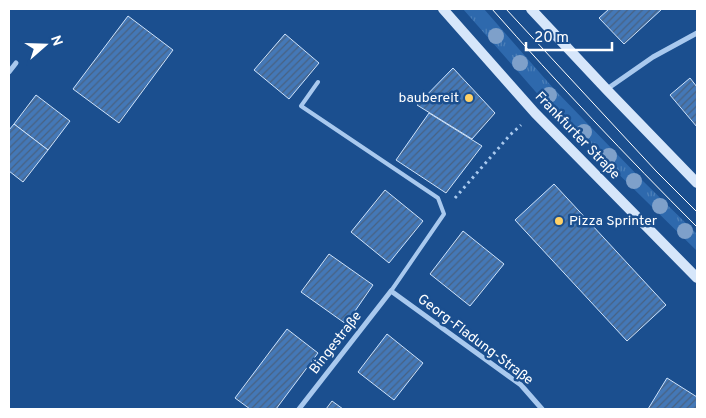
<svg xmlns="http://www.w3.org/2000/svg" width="706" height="418" font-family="Overpass,sans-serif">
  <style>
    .grass { fill: url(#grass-tufts) }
    .building { fill: url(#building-hatch); stroke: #cfe3fa }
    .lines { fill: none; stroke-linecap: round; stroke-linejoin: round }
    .path { stroke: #a9c9ee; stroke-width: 3; stroke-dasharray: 2.5 4; stroke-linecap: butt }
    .lane { stroke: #a9c9ee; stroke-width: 4 }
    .street { stroke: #a9c9ee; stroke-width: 5 }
    .secondary { stroke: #d6e6fa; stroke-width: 10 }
    .tram { stroke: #fff; stroke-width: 1 }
    .tree { fill: #7ea0ca }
    .poi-dot { fill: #ffd166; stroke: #1b4f8f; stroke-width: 2 }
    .labels { text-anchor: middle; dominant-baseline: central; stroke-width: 5; stroke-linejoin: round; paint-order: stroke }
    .poi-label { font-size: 14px; fill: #fff; stroke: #1b4f8f; text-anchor: end }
    .street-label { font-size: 14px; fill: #fff; stroke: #1b4f8f }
  </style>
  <defs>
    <pattern id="grass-tufts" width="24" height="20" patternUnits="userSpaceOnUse" patternTransform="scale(1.25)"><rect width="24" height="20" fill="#2e69ad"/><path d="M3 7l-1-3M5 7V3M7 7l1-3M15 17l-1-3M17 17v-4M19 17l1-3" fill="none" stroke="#4d80b9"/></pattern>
    <pattern id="building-hatch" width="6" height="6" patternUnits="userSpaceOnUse" patternTransform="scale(1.25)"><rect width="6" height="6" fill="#4478b7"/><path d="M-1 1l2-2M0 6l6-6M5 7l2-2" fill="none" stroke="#486282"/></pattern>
  </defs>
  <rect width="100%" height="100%" fill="#1b4f8f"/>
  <path class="grass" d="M463 9H484L554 89 644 182 697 234V251L542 99Z"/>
  <g class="building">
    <path d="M609 9H662L624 44 599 18Z"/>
    <path d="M128 16 173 50 119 123 73 89Z"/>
    <path d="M285 34 319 63 289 99 254 70Z"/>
    <path d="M453 68 495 113 472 139 417 105Z"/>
    <path d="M690 78 697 87V127L670 95Z"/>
    <path d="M36 95 70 121 48 150 14 124Z"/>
    <path d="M429 113 482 146 446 193 396 160Z"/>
    <path d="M14 124 48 150 23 182 9 171V130Z"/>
    <path d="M554 184 666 305 627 341 515 220Z"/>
    <path d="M385 190 423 221 389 263 351 232Z"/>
    <path d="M463 231 504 264 470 306 430 274Z"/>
    <path d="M329 254 373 285 346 324 301 292Z"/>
    <path d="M287 329 318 353 276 409H250L235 398Z"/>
    <path d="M387 334 423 363 394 400 358 372Z"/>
    <path d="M667 378 697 397V409H648Z"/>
    <path d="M332 401 343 409H326Z"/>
  </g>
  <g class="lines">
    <path class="path" d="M455 198 510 135 521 125"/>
    <path class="lane" d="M318 82 301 106 438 198 444 214 391 291"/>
    <g class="street">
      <path d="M9 72 16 63"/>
      <path d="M607 89 653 57 697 33"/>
      <path d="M299 409 391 291 521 385 542 409"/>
    </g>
    <g class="secondary">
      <path d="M443 9 535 113 697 278"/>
      <path d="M531 9 607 90 697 183"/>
    </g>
    <g class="tram">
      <path d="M492 9C558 84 626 156 697 227"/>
      <path d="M506 9 656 171 697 212"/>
    </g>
  </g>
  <g class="tree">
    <circle cx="496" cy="36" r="8"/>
    <circle cx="520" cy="63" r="8"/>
    <circle cx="549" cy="95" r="8"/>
    <circle cx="584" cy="132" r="8"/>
    <circle cx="609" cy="156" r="8"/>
    <circle cx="634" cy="181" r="8"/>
    <circle cx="660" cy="206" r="8"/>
    <circle cx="685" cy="231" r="8"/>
  </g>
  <g class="poi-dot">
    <circle cx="469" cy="98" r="5"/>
    <circle cx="559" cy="221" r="5"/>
  </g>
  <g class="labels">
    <g class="poi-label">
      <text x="459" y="98">baubereit</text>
      <text x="569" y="221" text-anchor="start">Pizza Sprinter</text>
    </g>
    <g class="street-label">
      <text transform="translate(577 136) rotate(46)">Frankfurter Straße</text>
      <text transform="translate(475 340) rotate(37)">Georg-Fladung-Straße</text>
      <text transform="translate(336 343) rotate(-52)">Bingestraße</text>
    </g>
  </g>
  <rect width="706" height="418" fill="none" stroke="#ffffff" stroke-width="20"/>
  <g transform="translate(45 45) rotate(70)" stroke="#1b4f8f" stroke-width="4" paint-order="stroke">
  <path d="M0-4L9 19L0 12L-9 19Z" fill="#ffffff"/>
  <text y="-8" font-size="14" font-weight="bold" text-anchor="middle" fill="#ffffff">N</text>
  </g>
  <path d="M526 42v8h86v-8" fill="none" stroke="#ffffff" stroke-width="2.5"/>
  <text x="534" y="42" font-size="15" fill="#ffffff" stroke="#1b4f8f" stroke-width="4" paint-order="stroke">20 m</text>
</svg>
